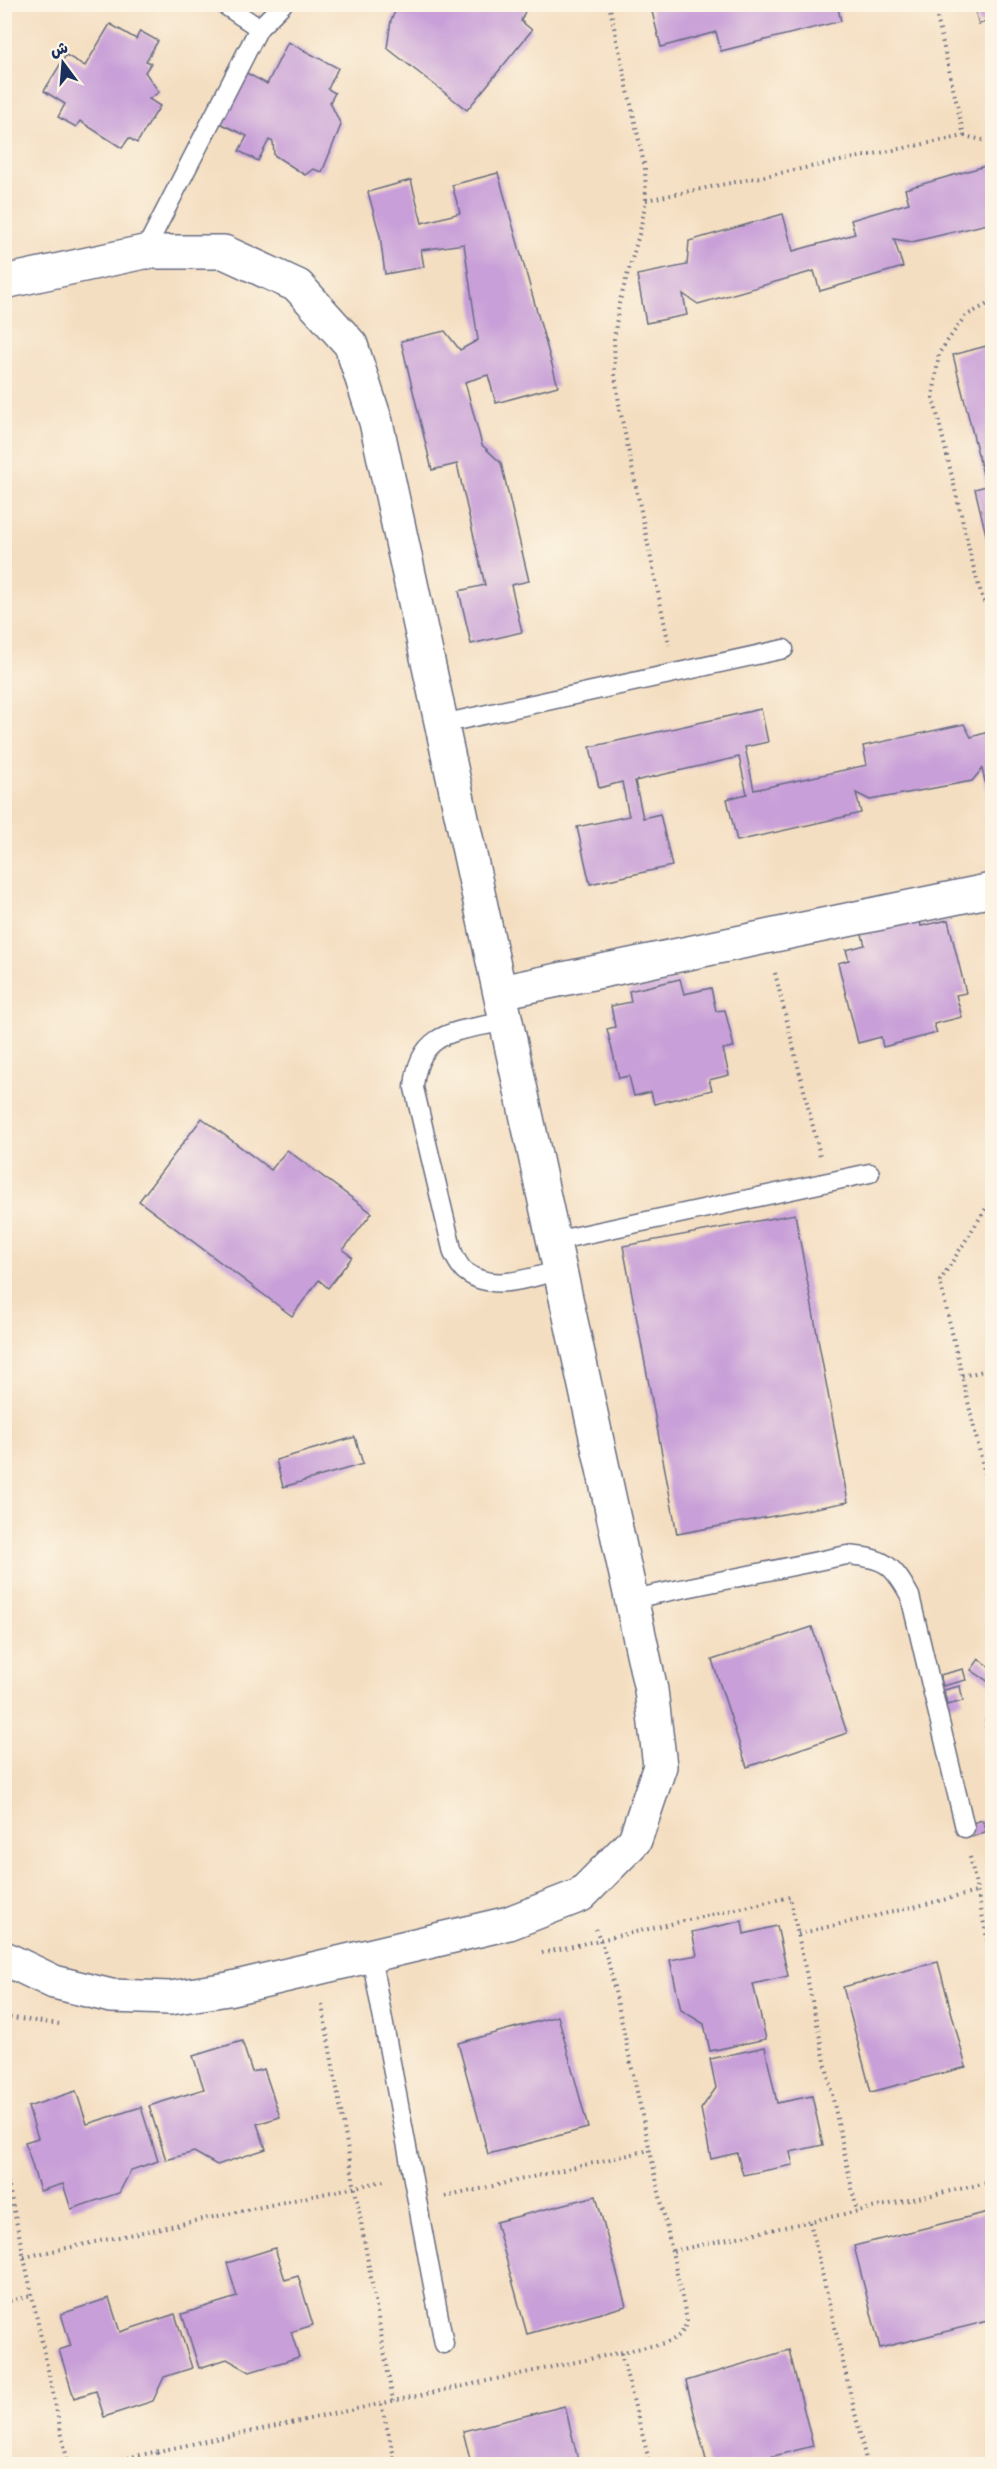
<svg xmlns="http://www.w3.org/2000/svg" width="997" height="2469" font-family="'Gochi Hand','Playpen Sans Arabic',sans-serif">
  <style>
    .building { fill: #c89fd8 }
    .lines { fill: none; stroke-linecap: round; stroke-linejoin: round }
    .lane-casing { stroke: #676c81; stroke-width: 21 }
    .street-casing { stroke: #676c81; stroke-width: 36 }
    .path { stroke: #676c81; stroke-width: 4; stroke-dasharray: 1.5 4.5; stroke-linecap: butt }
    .lane { stroke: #fff; stroke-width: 18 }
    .street { stroke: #fff; stroke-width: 33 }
  </style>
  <rect width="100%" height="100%" fill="#fcf5e5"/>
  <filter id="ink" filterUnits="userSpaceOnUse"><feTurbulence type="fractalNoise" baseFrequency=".0167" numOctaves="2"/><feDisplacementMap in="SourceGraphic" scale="12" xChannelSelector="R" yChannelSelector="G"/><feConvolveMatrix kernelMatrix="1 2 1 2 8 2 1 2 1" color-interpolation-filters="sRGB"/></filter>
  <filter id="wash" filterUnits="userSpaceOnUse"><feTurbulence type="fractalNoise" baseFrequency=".008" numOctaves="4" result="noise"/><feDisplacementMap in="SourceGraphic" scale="24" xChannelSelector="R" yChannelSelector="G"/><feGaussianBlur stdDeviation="1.35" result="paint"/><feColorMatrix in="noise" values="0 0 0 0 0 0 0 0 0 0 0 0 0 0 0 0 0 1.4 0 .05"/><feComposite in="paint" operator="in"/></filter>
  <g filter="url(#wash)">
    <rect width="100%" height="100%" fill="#f4dec1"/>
    <g id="blocks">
      <g class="building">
        <path d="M399 4H528L521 21 532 30 467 110 387 48 391 20Z"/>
        <path d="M650 4H837L841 21 721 51 716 32 661 47Z"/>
        <path d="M973 4H992V20L979 24Z"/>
        <path d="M110 24 136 39 140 31 158 41 146 61 151 63 145 72 159 92 149 99 160 106 137 143 129 138 122 148 80 121 76 127 58 117 65 104 44 91 66 55 85 66Z"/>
        <path d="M288 42 338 68 328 89 335 93 330 102 341 125 322 172 313 169 305 175 274 155 273 142 269 140 258 161 239 151 247 136 215 121 241 70 267 84Z"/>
        <path d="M992 164V223L912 242 894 239 903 267 820 291 814 271 698 304 683 294 687 315 646 323 637 275 687 265 689 241 783 214 793 251 855 234 851 220 909 203 905 189Z"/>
        <path d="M498 173 558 386 496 403 488 375 465 382 482 445 501 463 529 581 511 585 522 632 471 644 459 591 485 585 457 464 432 470 401 341 445 331 460 350 478 340 464 244 421 250 424 267 385 274 380 236 368 192 411 180 422 223 460 213 452 185Z"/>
        <path d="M990 345 992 352V547H989L975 489 986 486 953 355Z"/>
        <path d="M761 709 768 742 745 747 754 790 867 765 863 746 964 724 971 737 992 731V793L988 794 982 769 972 781 870 800 856 793 861 813 737 841 727 799 747 794 739 757 635 781 643 818 660 814 672 866 590 884 577 827 629 816 622 782 599 788 590 747Z"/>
        <path d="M918 914 921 926 948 920 966 993 956 995 962 1017 934 1024 937 1033 883 1047 881 1037 858 1043 838 963 849 960 846 950 865 945 860 928Z"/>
        <path d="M680 979 684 994 711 988 716 1011 725 1010 734 1047 723 1049 729 1075 709 1080 712 1090 654 1104 651 1092 634 1096 629 1076 619 1078 607 1029 615 1027 611 1006 631 1002 629 991Z"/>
        <path d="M202 1118 271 1170 287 1150 372 1213 343 1250 352 1257 328 1288 319 1280 292 1316 139 1201Z"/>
        <path d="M795 1214 848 1502 677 1534 623 1246Z"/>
        <path d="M355 1437 363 1464 283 1487 276 1460Z"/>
        <path d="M812 1627 847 1733 747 1767 712 1660Z"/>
        <path d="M979 1659 992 1669V1684L971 1670Z"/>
        <path d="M963 1669 966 1680 943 1686 940 1675Z"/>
        <path d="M960 1686 963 1701 947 1705 944 1690Z"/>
        <path d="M992 1718V1738L985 1721Z"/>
        <path d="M982 1820 987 1831 972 1837 967 1825Z"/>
        <path d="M742 1921 744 1934 777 1926 788 1976 753 1984 766 2039 710 2051 704 2024 681 2010 670 1960 697 1955 692 1932Z"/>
        <path d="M938 1962 966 2067 871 2092 843 1987Z"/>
        <path d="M558 2016 588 2128 488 2154 458 2043Z"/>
        <path d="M242 2041 252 2072 264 2069 280 2117 257 2124 266 2149 217 2165 194 2152 166 2160 149 2106 204 2089 193 2056Z"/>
        <path d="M765 2047 777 2103 812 2096 823 2145 790 2152 793 2165 743 2175 737 2153 711 2159 701 2109 716 2088 710 2059Z"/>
        <path d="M76 2091 87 2124 141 2107 158 2161 131 2170 119 2193 71 2209 63 2184 40 2191 25 2142 38 2138 28 2107Z"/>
        <path d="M596 2196 626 2306 527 2334 496 2222Z"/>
        <path d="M992 2211V2320L880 2348 854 2246Z"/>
        <path d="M275 2248 285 2280 298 2276 313 2325 291 2332 299 2357 250 2372 227 2359 199 2368 182 2314 237 2297 227 2263Z"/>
        <path d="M109 2298 120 2332 175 2314 192 2368 164 2377 153 2401 104 2417 96 2391 74 2398 59 2350 71 2346 61 2314Z"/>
        <path d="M789 2350 813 2446 742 2464H707L686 2381Z"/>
        <path d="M565 2406 579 2464H471L463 2431Z"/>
      </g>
    </g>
  </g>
  <g filter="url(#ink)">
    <use href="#blocks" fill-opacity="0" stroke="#676c81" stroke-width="1.5"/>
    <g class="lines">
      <defs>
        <g id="lane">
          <path d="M223 4 259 28"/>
          <path d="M144 252 259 28 283 4"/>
          <path d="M442 724 784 649"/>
          <path d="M506 1021C459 1032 418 1028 414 1088L453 1253C456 1259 460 1268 466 1272 493 1293 531 1277 561 1270"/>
          <path d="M554 1241 870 1173"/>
          <path d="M632 1599 847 1555C884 1558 892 1563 910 1596L965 1828"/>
          <path d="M371 1956 444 2344"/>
        </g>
        <g id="street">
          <path d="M4 282 144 252H224L298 286 351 345 376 422 651 1690 660 1766 635 1840 581 1895 509 1923 228 1989 170 1998 111 1996 54 1982 4 1958"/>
          <path d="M500 992 992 890"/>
        </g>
      </defs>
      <use href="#lane" class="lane-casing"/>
      <use href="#street" class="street-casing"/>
      <g class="path">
        <path d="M609 4 645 168 646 200 640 231 619 304 614 339 615 375 620 410 669 645"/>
        <path d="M964 136 992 142"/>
        <path d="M646 200 964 136 934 4"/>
        <path d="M992 302 965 316 939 353 933 397 974 569 983 600 992 613"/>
        <path d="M775 973 820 1155"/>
        <path d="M992 1199 940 1281 992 1505"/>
        <path d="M962 1376 992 1369"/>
        <path d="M970 1857 992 1962"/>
        <path d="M798 1934 977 1892"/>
        <path d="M542 1953 790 1897 857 2212"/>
        <path d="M322 2005 393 2401"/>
        <path d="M4 2017 59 2024"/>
        <path d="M4 2164 68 2464"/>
        <path d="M445 2197 650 2150"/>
        <path d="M810 2222 867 2464"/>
        <path d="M673 2251 992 2182"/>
        <path d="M24 2257 384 2181"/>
        <path d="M4 2302 32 2296"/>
        <path d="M621 2353 650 2464"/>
        <path d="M381 2404 396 2464"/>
        <path d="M157 2452 160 2464"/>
        <path d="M98 2464 665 2343C678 2338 684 2333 687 2320L609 1964 596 1929"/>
      </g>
      <use href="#lane" class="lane"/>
      <use href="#street" class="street"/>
    </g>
  </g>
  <rect width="997" height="2469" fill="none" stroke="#fcf5e5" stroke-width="24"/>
  <g transform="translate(63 63) rotate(344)" stroke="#fcf5e5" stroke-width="4.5" paint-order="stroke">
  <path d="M0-4.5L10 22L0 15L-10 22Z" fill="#1b2f5e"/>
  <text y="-9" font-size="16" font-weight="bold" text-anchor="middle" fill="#1b2f5e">ش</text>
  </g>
</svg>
